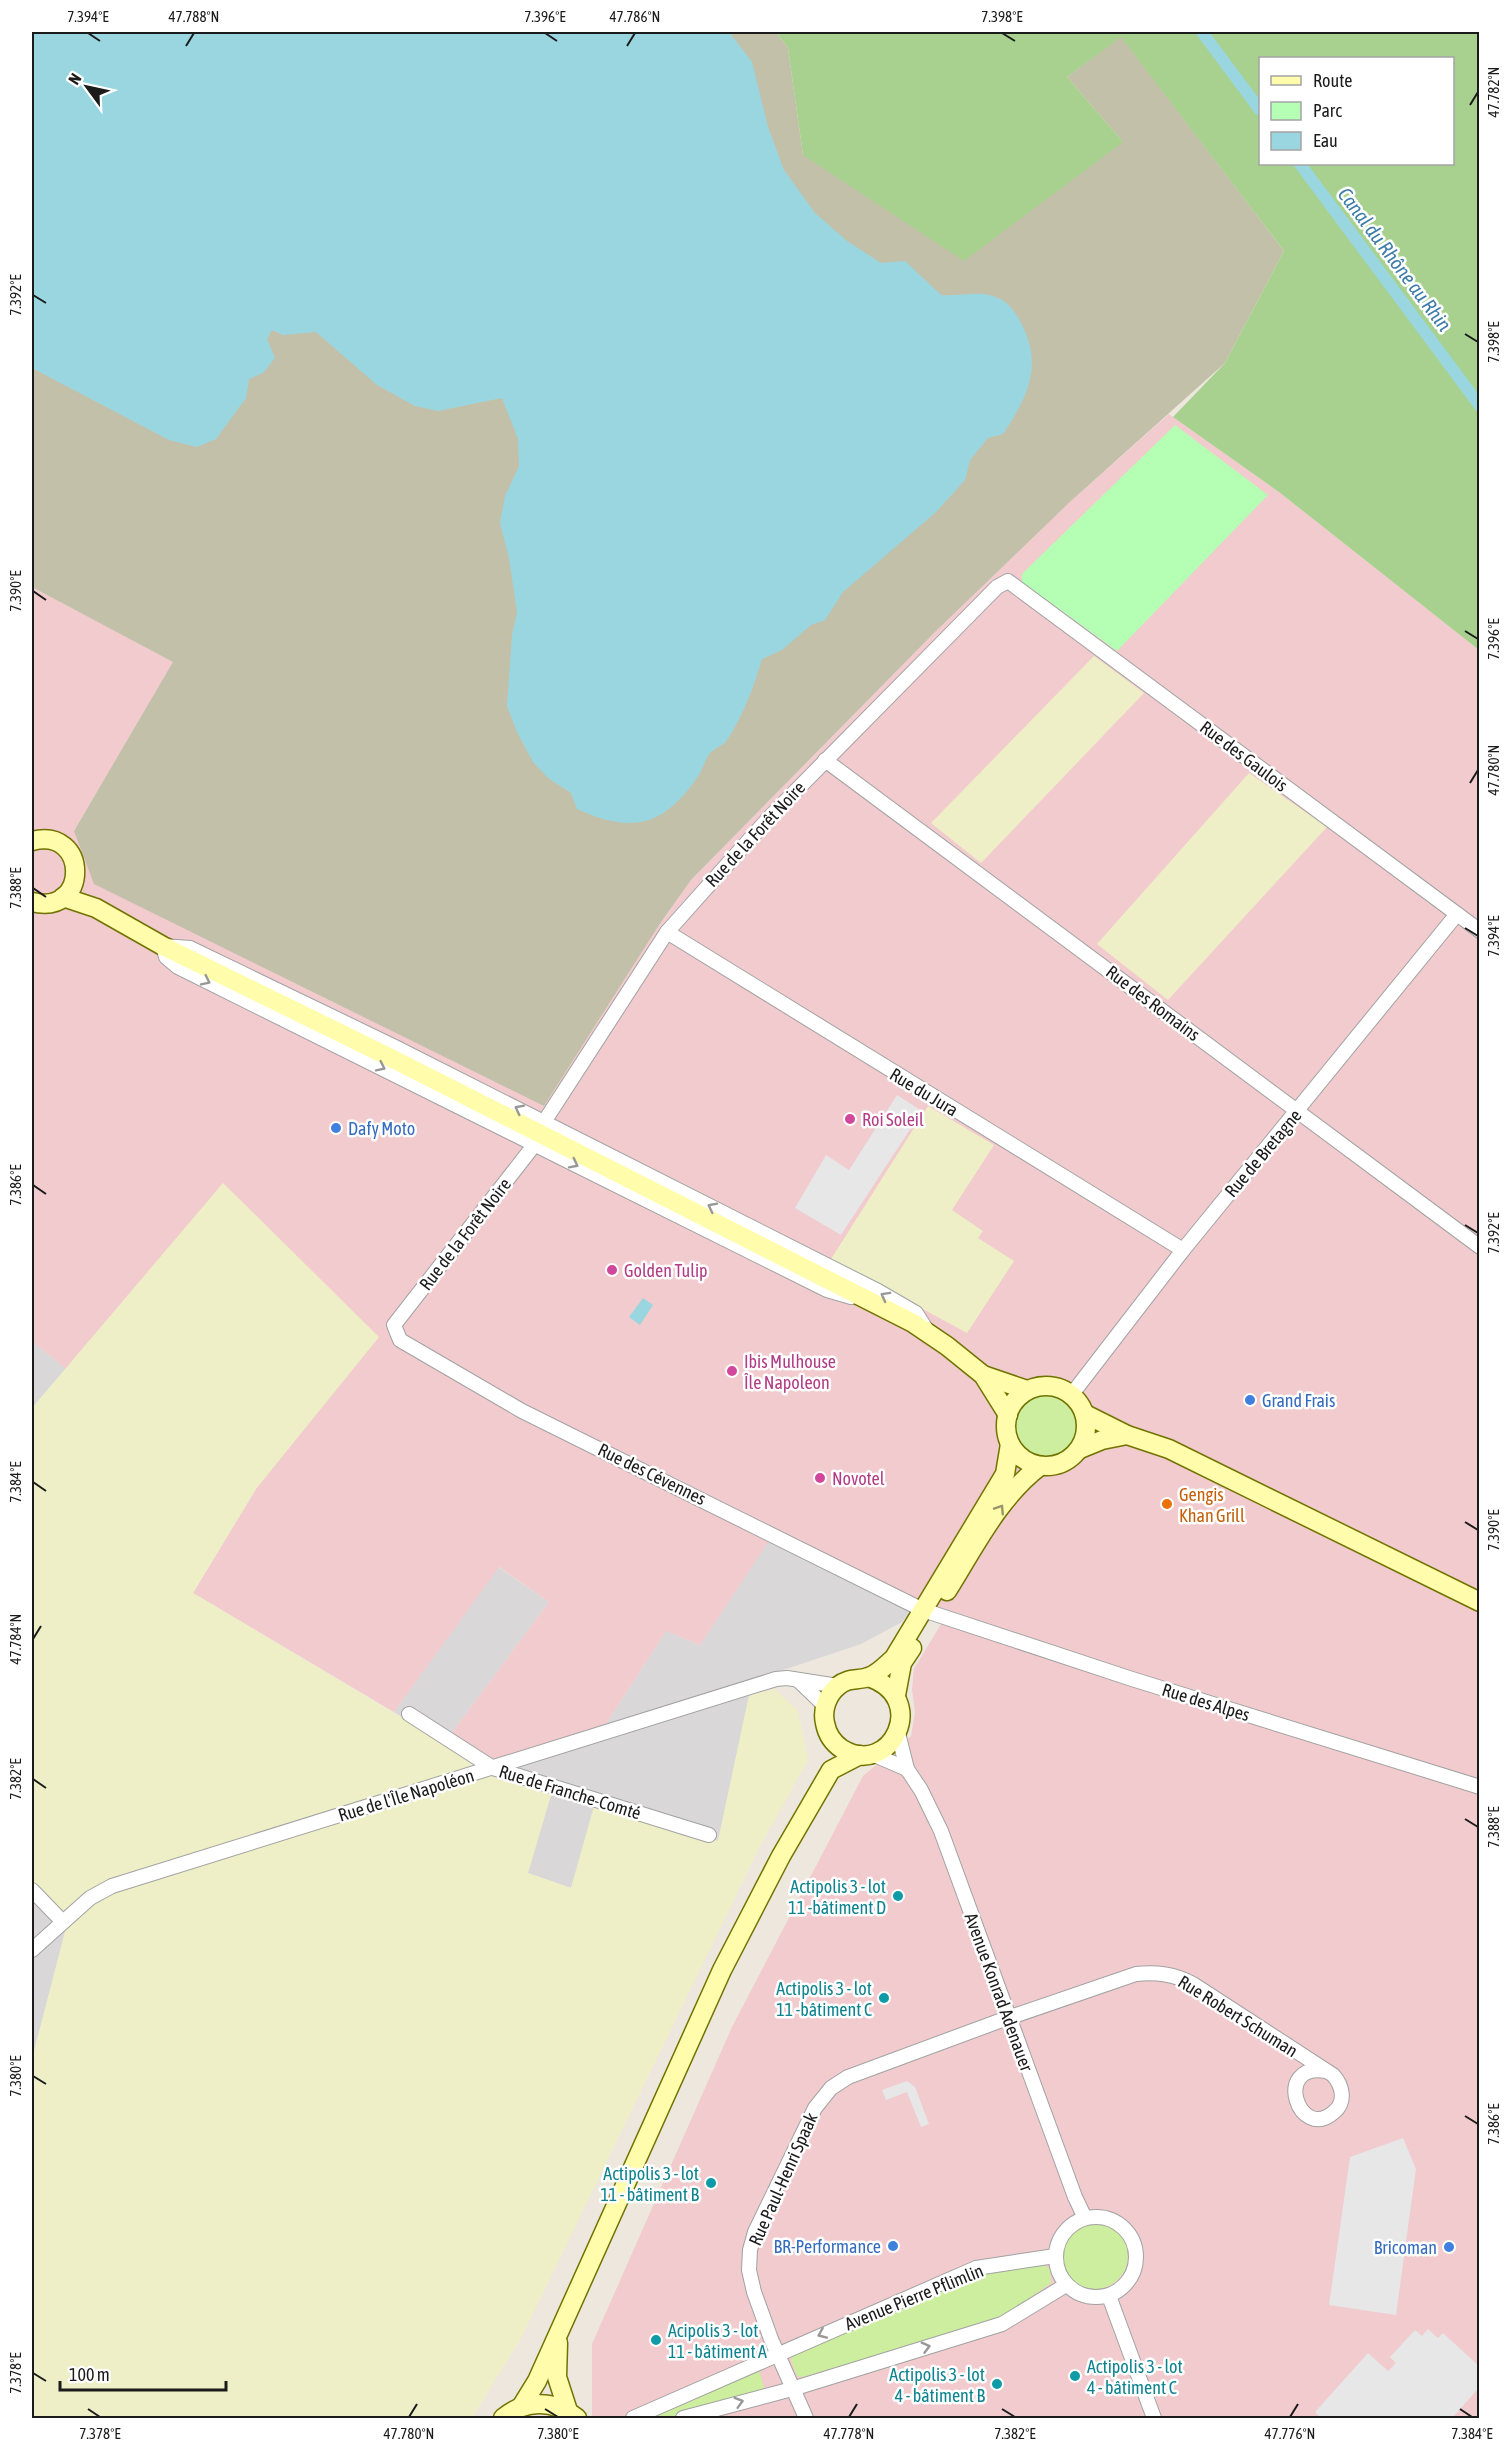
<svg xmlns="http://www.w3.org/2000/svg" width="1511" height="2450" font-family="'Asap Condensed',sans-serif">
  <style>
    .residential { fill: #d9d7d7 }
    .commercial { fill: #f1cbcd }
    .construction { fill: #c3c0aa }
    .farmland { fill: #efefc7 }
    .grass { fill: #ccee9e }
    .forest { fill: #a8d18f; fill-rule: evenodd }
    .park { fill: #b5ffb5 }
    .parking { fill: #e7e7e7 }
    .water { fill: #9ad6e0 }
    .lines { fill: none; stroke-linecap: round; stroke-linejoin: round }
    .canal { stroke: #9ad6e0; stroke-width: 12 }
    .minor-casing { stroke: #a2a2a2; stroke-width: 16 }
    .secondary-casing { stroke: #717300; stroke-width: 21 }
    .minor { stroke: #fff; stroke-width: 14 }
    .secondary { stroke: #fffcab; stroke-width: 18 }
    .oneway { stroke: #989898 }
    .oneway2 { stroke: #98976a }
    .ticks { fill: none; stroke: #1b1b1b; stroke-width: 2 }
    .hotel-dot { fill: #d1479c; stroke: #fff; stroke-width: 2 }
    .shop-dot { fill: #3f7fe0; stroke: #fff; stroke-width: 2 }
    .food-dot { fill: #e8710a; stroke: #fff; stroke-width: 2 }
    .culture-dot { fill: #0f9aa8; stroke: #fff; stroke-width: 2 }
    .labels { text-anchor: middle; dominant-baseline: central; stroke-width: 5; stroke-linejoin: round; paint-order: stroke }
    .street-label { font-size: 18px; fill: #1b1b1b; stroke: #fff }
    .hotel-label { font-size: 18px; fill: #b23c85; stroke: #fff; text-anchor: start }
    .shop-label { font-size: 18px; fill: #366cbe; stroke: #fff; text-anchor: start }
    .food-label { font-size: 18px; fill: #c56008; stroke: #fff; text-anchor: start }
    .culture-label { font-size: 18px; fill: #0d838f; stroke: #fff; text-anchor: end }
    .water-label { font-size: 20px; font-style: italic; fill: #3d7caa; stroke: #fff }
    .neatline { fill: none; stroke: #1b1b1b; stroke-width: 2 }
    .ticks-label { font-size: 15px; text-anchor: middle; fill: #1b1b1b }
  </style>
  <rect width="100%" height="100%" fill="#eee7de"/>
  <g class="residential">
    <path d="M32 1341 66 1369 32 1408Z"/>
    <path d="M768 1541 910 1611 902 1622 861 1644 753 1680 718 1841 595 1806 571 1888 528 1873 498 1775 394 1712 498 1567 549 1602 450 1735 604 1727 666 1631 700 1645Z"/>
    <path d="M32 1891 46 1905 65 1932 32 2059Z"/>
  </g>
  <path class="commercial" d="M1169 414 1279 492 1479 650V2418H592V2344L732 2027 863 1776 911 1736 915 1713 912 1689 914 1669 941 1624 768 1542 700 1645 666 1631 604 1727 491 1761 450 1735 549 1602 499 1567 394 1712 193 1593 256 1489 233 1194 223 1184 66 1369 32 1341V587L174 662 74 831 659 925 691 880 934 633 1071 501Z"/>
  <path class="construction" d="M32 32H776L788 48 803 155 1122 141 1067 77 1121 36 1284 251 1225 363 1071 501 934 633 691 880 659 925 544 1106 94 884 74 831 173 662 32 587Z"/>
  <g class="farmland">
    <path d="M1094 656 1144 693 981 863 931 823Z"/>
    <path d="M1249 773 1327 827 1168 1000 1097 944Z"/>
    <path d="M928 1106 994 1145 952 1210 983 1231 978 1238 1014 1261 967 1333 831 1259Z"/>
    <path d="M223 1183 379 1337 256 1489 193 1593 498 1775 552 1792 528 1873 571 1888 594 1806 718 1841 749 1695 775 1689 798 1711 808 1760 760 1846 521 2338 472 2418H32V2059L65 1932 46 1905 32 1891V1408Z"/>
  </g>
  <g class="grass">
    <circle cx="1044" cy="1426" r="32"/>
    <circle cx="1095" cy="2256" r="33"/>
    <path d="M1041 2263 1050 2269 1051 2283 1008 2313 992 2321 803 2377 797 2376 791 2360 794 2354 985 2270Z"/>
    <path d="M755 2370 759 2371 764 2387 762 2390 667 2418H643Z"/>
  </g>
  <path class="forest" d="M776 32H1479V650L1279 492 1173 417 1225 363 1284 251 1121 37 1067 77 1123 142 964 261 803 155 788 48ZM1260 58H1452V164H1260Z"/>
  <path class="park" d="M1175 425 1268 495 1117 651 1022 582V574Z"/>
  <g class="parking">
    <path d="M897 1095 922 1111 841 1235 795 1208 826 1155 849 1170Z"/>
    <path d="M907 2081 915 2087 929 2124 921 2127 907 2092 886 2100 882 2090Z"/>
    <path d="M1403 2138 1416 2169 1396 2315 1329 2305 1350 2157Z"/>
    <path d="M1428 2329 1438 2338 1443 2333 1479 2366V2388L1452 2418H1321L1315 2412 1368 2353 1388 2371 1396 2363 1390 2357 1415 2330 1422 2336Z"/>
  </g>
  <g class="water">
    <path d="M32 32H729L752 62 768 127 784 170 815 213 847 241 881 263 905 261 941 295C963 297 979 289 1000 299 1010 303 1019 318 1023 327 1043 368 1026 399 1003 434L988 438 970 460 965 480 936 512 843 592 825 620 811 625 782 650 762 659C754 686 743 716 727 740 723 746 714 748 709 754 704 762 702 772 696 779 662 828 630 833 577 809L571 793 548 778 533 762 517 732 507 706 512 635 517 612 509 558 500 523 505 496 519 466 518 439 502 398 438 411 415 406 377 385 316 332 283 335 272 330 267 339 275 358 263 373 249 379 246 398 216 439 197 447 169 440 32 368Z"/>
    <path d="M643 1298 653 1305 640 1325 629 1317Z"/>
  </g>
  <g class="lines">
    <g class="canal">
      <path d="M1202 32 1260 110"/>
      <path d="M1300 164 1480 406"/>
    </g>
    <defs>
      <g id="minor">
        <path d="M825 760 1480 1247"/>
        <path d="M667 932 1183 1250"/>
        <path d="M544 1122 667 932 767 820 997 587 1008 581 1480 931"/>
        <path d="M535 1144 394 1325 400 1340 522 1411 923 1610 1132 1679 1480 1787"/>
        <path d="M851 1297 827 1290 178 967 166 957 163 946 190 948 395 1047 878 1291 916 1313 928 1332"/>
        <path d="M1072 1394 1183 1250 1457 914"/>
        <path d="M799 1681 825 1706"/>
        <path d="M409 1714 493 1768 709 1835"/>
        <path d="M898 1733 907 1769 921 1790 941 1831 1075 2197 1085 2218"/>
        <path d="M872 1754 907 1769"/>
        <path d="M32 1890 62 1921"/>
        <path d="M32 1950 90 1898 112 1886 776 1679 787 1678 838 1686"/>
        <circle cx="1096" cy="2257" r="40"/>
        <path d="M1109 2296 1154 2418"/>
        <path d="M633 2418 976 2268 1055 2256"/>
        <path d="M683 2418 792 2389 1002 2324 1066 2285"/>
        <path d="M806 2418 771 2339 754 2292 749 2270 750 2250 755 2232 815 2108 831 2088 848 2077 1002 2020 1136 1974C1157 1972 1174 1974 1193 1984L1333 2075C1343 2086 1346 2102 1334 2112 1299 2143 1272 2062 1326 2071"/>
      </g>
      <g id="secondary">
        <path d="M32 841C89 826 90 917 32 902"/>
        <path d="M63 897 96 908 163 946 389 1057 913 1323 947 1346 983 1375 1008 1415"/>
        <path d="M983 1375 1027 1390"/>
        <circle cx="1046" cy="1426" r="40"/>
        <path d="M1085 1414 1127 1435 1169 1449 1480 1602"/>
        <path d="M1080 1449 1102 1440 1127 1435"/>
        <path d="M947 1591C974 1548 999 1497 1040 1466"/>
        <path d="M868 1677C931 1697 891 1779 842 1749 833 1743 827 1734 825 1723 822 1710 827 1695 838 1686 849 1677 857 1681 868 1677 877 1675 887 1664 894 1658L1005 1474 1010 1444"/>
        <path d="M896 1695 902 1663 912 1648"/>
        <path d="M558 2343 557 2377 568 2411"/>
        <path d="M521 2407 537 2381 722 1970 781 1856 831 1770 860 1755"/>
        <path d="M503 2418C526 2399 554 2400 577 2418"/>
      </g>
    </defs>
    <use href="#minor" class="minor-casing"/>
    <use href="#secondary" class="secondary-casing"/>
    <use href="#minor" class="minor"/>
    <use href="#secondary" class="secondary"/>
  </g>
  <defs><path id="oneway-chevron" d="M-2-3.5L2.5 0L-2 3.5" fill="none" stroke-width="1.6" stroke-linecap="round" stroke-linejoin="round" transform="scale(1.5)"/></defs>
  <g class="oneway">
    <use href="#oneway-chevron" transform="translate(206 981) rotate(26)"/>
    <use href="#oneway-chevron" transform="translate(381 1067) rotate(26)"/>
    <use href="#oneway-chevron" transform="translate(519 1109) rotate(-153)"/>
    <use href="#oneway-chevron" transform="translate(574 1164) rotate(27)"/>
    <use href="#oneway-chevron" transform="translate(712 1207) rotate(-153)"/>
    <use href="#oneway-chevron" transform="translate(885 1296) rotate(-151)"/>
    <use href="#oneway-chevron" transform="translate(822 2334) rotate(157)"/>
    <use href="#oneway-chevron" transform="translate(926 2347) rotate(-15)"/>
    <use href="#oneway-chevron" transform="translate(739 2402) rotate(-16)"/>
  </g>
  <use class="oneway2" href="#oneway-chevron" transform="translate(1000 1509) rotate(-57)"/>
  <path class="ticks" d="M88 33 100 41M545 33 557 41M1002 33 1015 41M186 46 194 33M627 46 635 33M1470 105 1478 92M33 295 46 303M1465 334 1478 342M33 591 46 600M1465 631 1478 639M1470 783 1478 770M33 888 46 897M1465 928 1478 936M33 1185 46 1194M1465 1225 1478 1233M33 1482 46 1491M1465 1522 1478 1530M33 1639 41 1626M33 1779 46 1788M1465 1819 1478 1827M33 2076 46 2084M1465 2116 1478 2124M33 2373 46 2381M88 2409 100 2417M545 2409 558 2417M1002 2409 1015 2417M1460 2409 1472 2417M409 2417 417 2404M849 2417 857 2404M1290 2417 1298 2404"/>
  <g class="hotel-dot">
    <circle cx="850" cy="1119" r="6"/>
    <circle cx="612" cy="1270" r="6"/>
    <circle cx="732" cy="1371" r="6"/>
    <circle cx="820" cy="1478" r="6"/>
  </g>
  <g class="shop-dot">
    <circle cx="336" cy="1128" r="6"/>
    <circle cx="1250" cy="1400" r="6"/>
    <circle cx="893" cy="2246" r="6"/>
    <circle cx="1449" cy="2247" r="6"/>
  </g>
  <circle class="food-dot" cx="1167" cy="1504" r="6"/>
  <g class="culture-dot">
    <circle cx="898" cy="1896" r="6"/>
    <circle cx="884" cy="1998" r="6"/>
    <circle cx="711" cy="2183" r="6"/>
    <circle cx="656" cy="2340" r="6"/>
    <circle cx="1075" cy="2376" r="6"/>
    <circle cx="997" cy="2384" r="6"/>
  </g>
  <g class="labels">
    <g class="street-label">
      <text transform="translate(1244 756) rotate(37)">Rue des Gaulois</text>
      <text transform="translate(755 834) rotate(-47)">Rue de la Forêt Noire</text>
      <text transform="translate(1153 1003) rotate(37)">Rue des Romains</text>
      <text transform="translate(924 1092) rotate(31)">Rue du Jura</text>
      <text transform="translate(1263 1153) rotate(-50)">Rue de Bretagne</text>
      <text transform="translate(465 1234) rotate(-52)">Rue de la Forêt Noire</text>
      <text transform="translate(652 1474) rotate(26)">Rue des Cévennes</text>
      <text transform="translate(1206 1702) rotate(17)">Rue des Alpes</text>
      <text transform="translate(570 1792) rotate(17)">Rue de Franche-Comté</text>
      <text transform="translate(406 1795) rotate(-17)">Rue de l'Île Napoléon</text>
      <text transform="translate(999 1992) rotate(70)">Avenue Konrad Adenauer</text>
      <text transform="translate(1238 2016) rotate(32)">Rue Robert Schuman</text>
      <text transform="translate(783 2179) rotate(-66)">Rue Paul-Henri Spaak</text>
      <text transform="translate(914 2297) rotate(-22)">Avenue Pierre Pflimlin</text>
    </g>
    <g class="hotel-label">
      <text x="862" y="1119">Roi Soleil</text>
      <text x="624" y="1270">Golden Tulip</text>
      <text x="744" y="1361">Ibis Mulhouse<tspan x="744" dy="21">Île Napoleon</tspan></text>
      <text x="832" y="1478">Novotel</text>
    </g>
    <g class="shop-label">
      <text x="348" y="1128">Dafy Moto</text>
      <text x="1262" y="1400">Grand Frais</text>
      <text x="881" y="2246" text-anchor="end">BR-Performance</text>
      <text x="1437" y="2247" text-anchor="end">Bricoman</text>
    </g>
    <g class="food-label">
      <text x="1179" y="1494">Gengis<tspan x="1179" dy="21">Khan Grill</tspan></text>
    </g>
    <g class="culture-label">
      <text x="886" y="1886">Actipolis 3 - lot<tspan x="886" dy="21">11 -bâtiment D</tspan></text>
      <text x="872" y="1988">Actipolis 3 - lot<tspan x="872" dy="21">11 -bâtiment C</tspan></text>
      <text x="699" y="2173">Actipolis 3 - lot<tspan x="699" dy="21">11 - bâtiment B</tspan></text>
      <text x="668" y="2330" text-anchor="start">Acipolis 3 - lot<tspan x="668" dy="21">11 - bâtiment A</tspan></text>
      <text x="1087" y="2366" text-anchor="start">Actipolis 3 - lot<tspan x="1087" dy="21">4 - bâtiment C</tspan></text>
      <text x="985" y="2374">Actipolis 3 - lot<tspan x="985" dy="21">4 - bâtiment B</tspan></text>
    </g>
    <g class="water-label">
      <text transform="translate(1395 259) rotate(53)">Canal du Rhône au Rhin</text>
    </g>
  </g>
  <rect width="1511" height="2450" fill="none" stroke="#ffffff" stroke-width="66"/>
  <rect x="1259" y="57" width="195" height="108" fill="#ffffff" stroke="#a4a4a4" stroke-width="1.5"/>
  <rect x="1271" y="76" width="30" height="9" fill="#fffcab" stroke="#a4a4a4" stroke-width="1.5"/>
  <text x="1313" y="87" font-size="18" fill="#1b1b1b">Route</text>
  <rect x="1271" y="102" width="30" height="18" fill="#b5ffb5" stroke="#a4a4a4" stroke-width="1.5"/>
  <text x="1313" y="117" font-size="18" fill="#1b1b1b">Parc</text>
  <rect x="1271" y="132" width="30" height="18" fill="#9ad6e0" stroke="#a4a4a4" stroke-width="1.5"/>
  <text x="1313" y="147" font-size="18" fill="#1b1b1b">Eau</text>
  <g transform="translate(87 87) rotate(303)" stroke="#ffffff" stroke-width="4.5" paint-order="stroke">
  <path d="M0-4.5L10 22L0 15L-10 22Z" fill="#1b1b1b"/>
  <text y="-9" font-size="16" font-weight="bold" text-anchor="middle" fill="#1b1b1b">N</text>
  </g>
  <path d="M60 2381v9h166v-9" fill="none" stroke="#1b1b1b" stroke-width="3"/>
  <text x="69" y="2381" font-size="18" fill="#1b1b1b" stroke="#ffffff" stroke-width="4.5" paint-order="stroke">100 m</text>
  <rect x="33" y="33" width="1445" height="2384" class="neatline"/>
  <g class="ticks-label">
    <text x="88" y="22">7.394°E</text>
    <text x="194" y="22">47.788°N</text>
    <text x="545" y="22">7.396°E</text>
    <text x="635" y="22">47.786°N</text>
    <text x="1002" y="22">7.398°E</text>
    <text transform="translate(1494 92) rotate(-90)" y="5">47.782°N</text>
    <text transform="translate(16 295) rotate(-90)" y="5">7.392°E</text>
    <text transform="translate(1494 342) rotate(-90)" y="5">7.398°E</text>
    <text transform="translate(16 591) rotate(-90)" y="5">7.390°E</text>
    <text transform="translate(1494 639) rotate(-90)" y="5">7.396°E</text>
    <text transform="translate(1494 770) rotate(-90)" y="5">47.780°N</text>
    <text transform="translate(16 888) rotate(-90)" y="5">7.388°E</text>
    <text transform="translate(1494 936) rotate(-90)" y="5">7.394°E</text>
    <text transform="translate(16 1185) rotate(-90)" y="5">7.386°E</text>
    <text transform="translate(1494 1233) rotate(-90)" y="5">7.392°E</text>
    <text transform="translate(16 1482) rotate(-90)" y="5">7.384°E</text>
    <text transform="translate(1494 1530) rotate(-90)" y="5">7.390°E</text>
    <text transform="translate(16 1639) rotate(-90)" y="5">47.784°N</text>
    <text transform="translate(16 1779) rotate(-90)" y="5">7.382°E</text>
    <text transform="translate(1494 1827) rotate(-90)" y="5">7.388°E</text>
    <text transform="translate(16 2076) rotate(-90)" y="5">7.380°E</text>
    <text transform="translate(1494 2124) rotate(-90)" y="5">7.386°E</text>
    <text transform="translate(16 2373) rotate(-90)" y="5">7.378°E</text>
    <text x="100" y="2439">7.378°E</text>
    <text x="409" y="2439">47.780°N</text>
    <text x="558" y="2439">7.380°E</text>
    <text x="849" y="2439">47.778°N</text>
    <text x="1015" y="2439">7.382°E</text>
    <text x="1290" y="2439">47.776°N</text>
    <text x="1472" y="2439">7.384°E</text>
  </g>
</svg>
